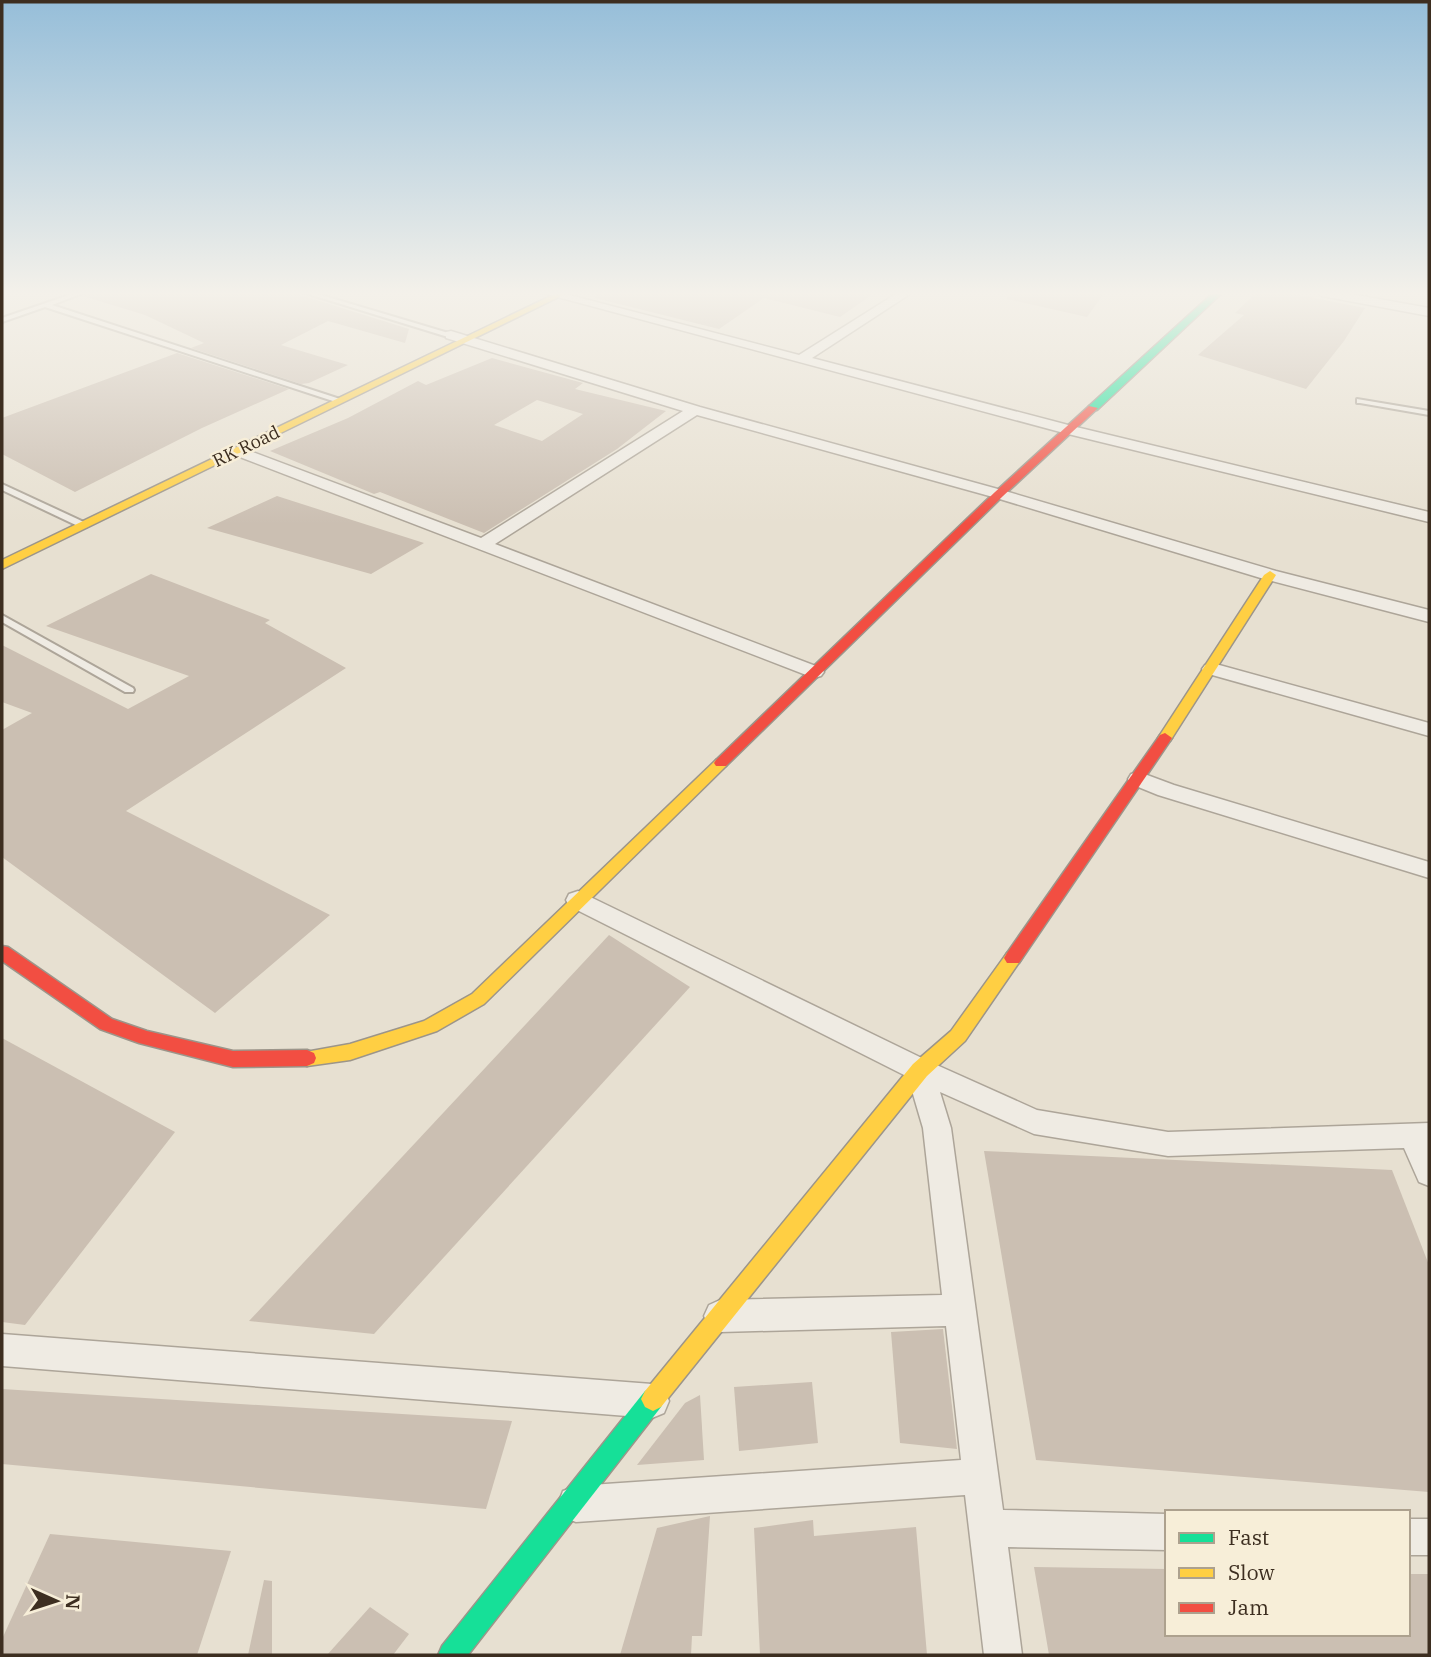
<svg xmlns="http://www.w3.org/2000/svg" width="1431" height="1657" font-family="'IBM Plex Serif',serif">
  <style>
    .building { fill: #cbbfb2; fill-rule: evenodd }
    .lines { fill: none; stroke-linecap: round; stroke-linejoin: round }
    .lane-casing { stroke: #ada599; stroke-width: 4 }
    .street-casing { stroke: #ada599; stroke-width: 3 }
    .fast-casing { stroke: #9c958a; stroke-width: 3 }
    .slow-casing { stroke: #9c958a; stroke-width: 3 }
    .jam-casing { stroke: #9c958a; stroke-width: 3 }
    .lane { fill: #efebe3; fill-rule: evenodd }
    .street { fill: #efebe3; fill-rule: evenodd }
    .fast { fill: #16e098; fill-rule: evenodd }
    .slow { fill: #ffcf43; fill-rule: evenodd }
    .jam { fill: #f24e42; fill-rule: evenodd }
    .labels { text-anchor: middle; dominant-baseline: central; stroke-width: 5; stroke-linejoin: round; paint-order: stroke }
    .far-street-label { font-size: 18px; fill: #3d2e20; stroke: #f7eed8 }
  </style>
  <rect width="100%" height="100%" fill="#e7e0d1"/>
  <g class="building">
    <path d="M89 292H291L409 329 405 343 328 321 281 345 348 365 309 383 301 384 191 348 204 343 145 315 83 296Z"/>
    <path d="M596 292H876L840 317 764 298 719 329 595 298Z"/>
    <path d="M1008 292H1105L1087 317 1007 299Z"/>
    <path d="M1257 292H1283L1365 308 1344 341 1306 389 1198 355 1244 315 1235 313Z"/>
    <path d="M177 353 289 389 202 428 75 492 2 454V418Z"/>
    <path d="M492 358 583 383 575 389 666 411 617 449 484 533 380 492 374 494 270 451 348 418 418 381 426 385ZM537 400 583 414 542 441 494 425Z"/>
    <path d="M277 496 330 513 424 543 371 574 207 528Z"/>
    <path d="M151 574 270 620 265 623 346 668 126 811 330 915 215 1013 2 857V730L32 713 2 702V645L128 709 189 676 46 626Z"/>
    <path d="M609 935 690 987 374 1334 249 1321Z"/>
    <path d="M2 1038 175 1132 25 1325 2 1322Z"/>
    <path d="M984 1151 1392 1170 1429 1265V1492L1036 1460Z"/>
    <path d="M943 1329 957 1449 900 1443 891 1332Z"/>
    <path d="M812 1382 818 1443 739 1451 734 1387Z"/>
    <path d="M2 1389 512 1421 486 1509 2 1464Z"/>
    <path d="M700 1395 704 1460 637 1465 685 1403Z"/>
    <path d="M710 1516 702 1636H692L691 1655H620L657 1528Z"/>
    <path d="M813 1520 814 1536 916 1527 927 1655H760L754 1528Z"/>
    <path d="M50 1534 231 1551 197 1655H2V1639Z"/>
    <path d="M1034 1567 1167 1569V1634H1408V1574H1429V1655H1049Z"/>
    <path d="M264 1580 272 1581V1655H248Z"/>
    <path d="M370 1607 409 1634 393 1655H327Z"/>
  </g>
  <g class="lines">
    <defs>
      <g id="lane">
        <path d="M78 292H86L52 305 343 400 336 402 45 307 2 322V318Z"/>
        <path d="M302 292H311L455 335 448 337Z"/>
        <path d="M1357 399 1429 411V415L1360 403H1357Z"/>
        <path d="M2 484 86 523 88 525 86 527H80L2 490Z"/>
        <path d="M2 615 133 688 134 690 133 692H125L2 622Z"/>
      </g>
      <g id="street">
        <path d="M539 292H558L799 355 899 292H913L812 358 1072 426 1429 512V522L1064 433Z"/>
        <path d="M1316 292H1340L1429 308V316L1322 296Z"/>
        <path d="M451 331 700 407 1005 491 1276 571 1429 610V622L1264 579 993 497 697 415 495 544 821 668 824 672 821 676 814 678 232 454 229 451 232 448H242L481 538 683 411 446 338V332Z"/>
        <path d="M1212 663 1429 723V736L1205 673 1202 669 1205 665Z"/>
        <path d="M1139 772 1174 785 1429 862V878L1158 795 1131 784 1128 779 1131 774Z"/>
        <path d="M578 891 930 1062 1037 1110 1168 1132 1429 1123V1186L1419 1182 1404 1148 1168 1156 1034 1134 940 1092 951 1128 1003 1510 1167 1514V1550L1008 1547 1022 1655H984L965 1495 576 1522 563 1517 558 1504 563 1491 576 1486 961 1460 946 1326 720 1332 709 1327 704 1316 709 1305 720 1300 942 1295 923 1128 908 1077 569 906 566 900 569 894Z"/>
        <path d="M2 1334 652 1384 664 1389 669 1401 664 1413 652 1418 2 1366Z"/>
        <rect x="1408" y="1519" width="21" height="36"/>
      </g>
      <g id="fast">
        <path d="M1214 292H1223L1097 410H1089V406Z"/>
        <path d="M653 1387 661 1391 665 1399 661 1407 468 1655H438L442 1646 645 1391Z"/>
      </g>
      <g id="slow">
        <path d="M559 292H569L2 569V560Z"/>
        <path d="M1270 571 1276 575 1172 738 1170 741H1160L1158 738 1264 575Z"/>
        <path d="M721 758 726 760 728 763 726 766 484 1004 437 1031 350 1060 307 1066 300 1063 298 1058 300 1053 350 1044 424 1021 472 994 716 760Z"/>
        <path d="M1013 951 1019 953 1022 958 965 1041 927 1076 661 1407 653 1411 645 1407 641 1399 645 1391 913 1064 951 1031 1007 953Z"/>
      </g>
      <g id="jam">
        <path d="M1089 406 1098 408 1003 496 726 766H716L714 763 716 760 995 492Z"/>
        <path d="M1165 733 1172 738 1019 963H1007L1004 958 1007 953 1160 735Z"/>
        <path d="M2 946 8 947 112 1019 147 1031 233 1051 307 1050 314 1053 316 1058 314 1063 307 1066 233 1067 139 1043 100 1029 2 961Z"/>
      </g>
    </defs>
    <use href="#lane" class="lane-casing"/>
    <use href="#street" class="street-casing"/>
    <use href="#fast" class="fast-casing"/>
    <use href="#slow" class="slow-casing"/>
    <use href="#jam" class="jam-casing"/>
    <use href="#lane" class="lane"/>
    <use href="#street" class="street"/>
    <use href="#fast" class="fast"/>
    <use href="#slow" class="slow"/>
    <use href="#jam" class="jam"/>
  </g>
  <linearGradient id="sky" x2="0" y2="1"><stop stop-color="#96bed9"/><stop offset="0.56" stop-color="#f4f1ea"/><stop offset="1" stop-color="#f4f1ea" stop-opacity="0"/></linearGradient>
  <rect width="1431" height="524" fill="url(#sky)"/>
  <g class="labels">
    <g class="far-street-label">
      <text transform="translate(246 446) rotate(-26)">RK Road</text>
    </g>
  </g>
  <rect width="1431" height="1657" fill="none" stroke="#3d2e20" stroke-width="7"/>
  <rect x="1165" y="1510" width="245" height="126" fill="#f7eed8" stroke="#ada18e" stroke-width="2"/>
  <rect x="1179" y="1533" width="35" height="10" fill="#16e098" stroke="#ada18e" stroke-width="2"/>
  <text x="1228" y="1545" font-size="21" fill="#3d2e20">Fast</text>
  <rect x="1179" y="1568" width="35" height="10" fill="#ffcf43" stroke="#ada18e" stroke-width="2"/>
  <text x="1228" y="1580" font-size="21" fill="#3d2e20">Slow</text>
  <rect x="1179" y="1603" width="35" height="10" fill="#f24e42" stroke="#ada18e" stroke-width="2"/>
  <text x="1228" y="1615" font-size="21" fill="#3d2e20">Jam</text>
  <g transform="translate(56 1601) rotate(93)" stroke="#f7eed8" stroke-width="5" paint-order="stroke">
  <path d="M0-5L12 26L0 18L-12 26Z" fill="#3d2e20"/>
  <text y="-10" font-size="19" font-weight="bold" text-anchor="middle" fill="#3d2e20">N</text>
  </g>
</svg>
